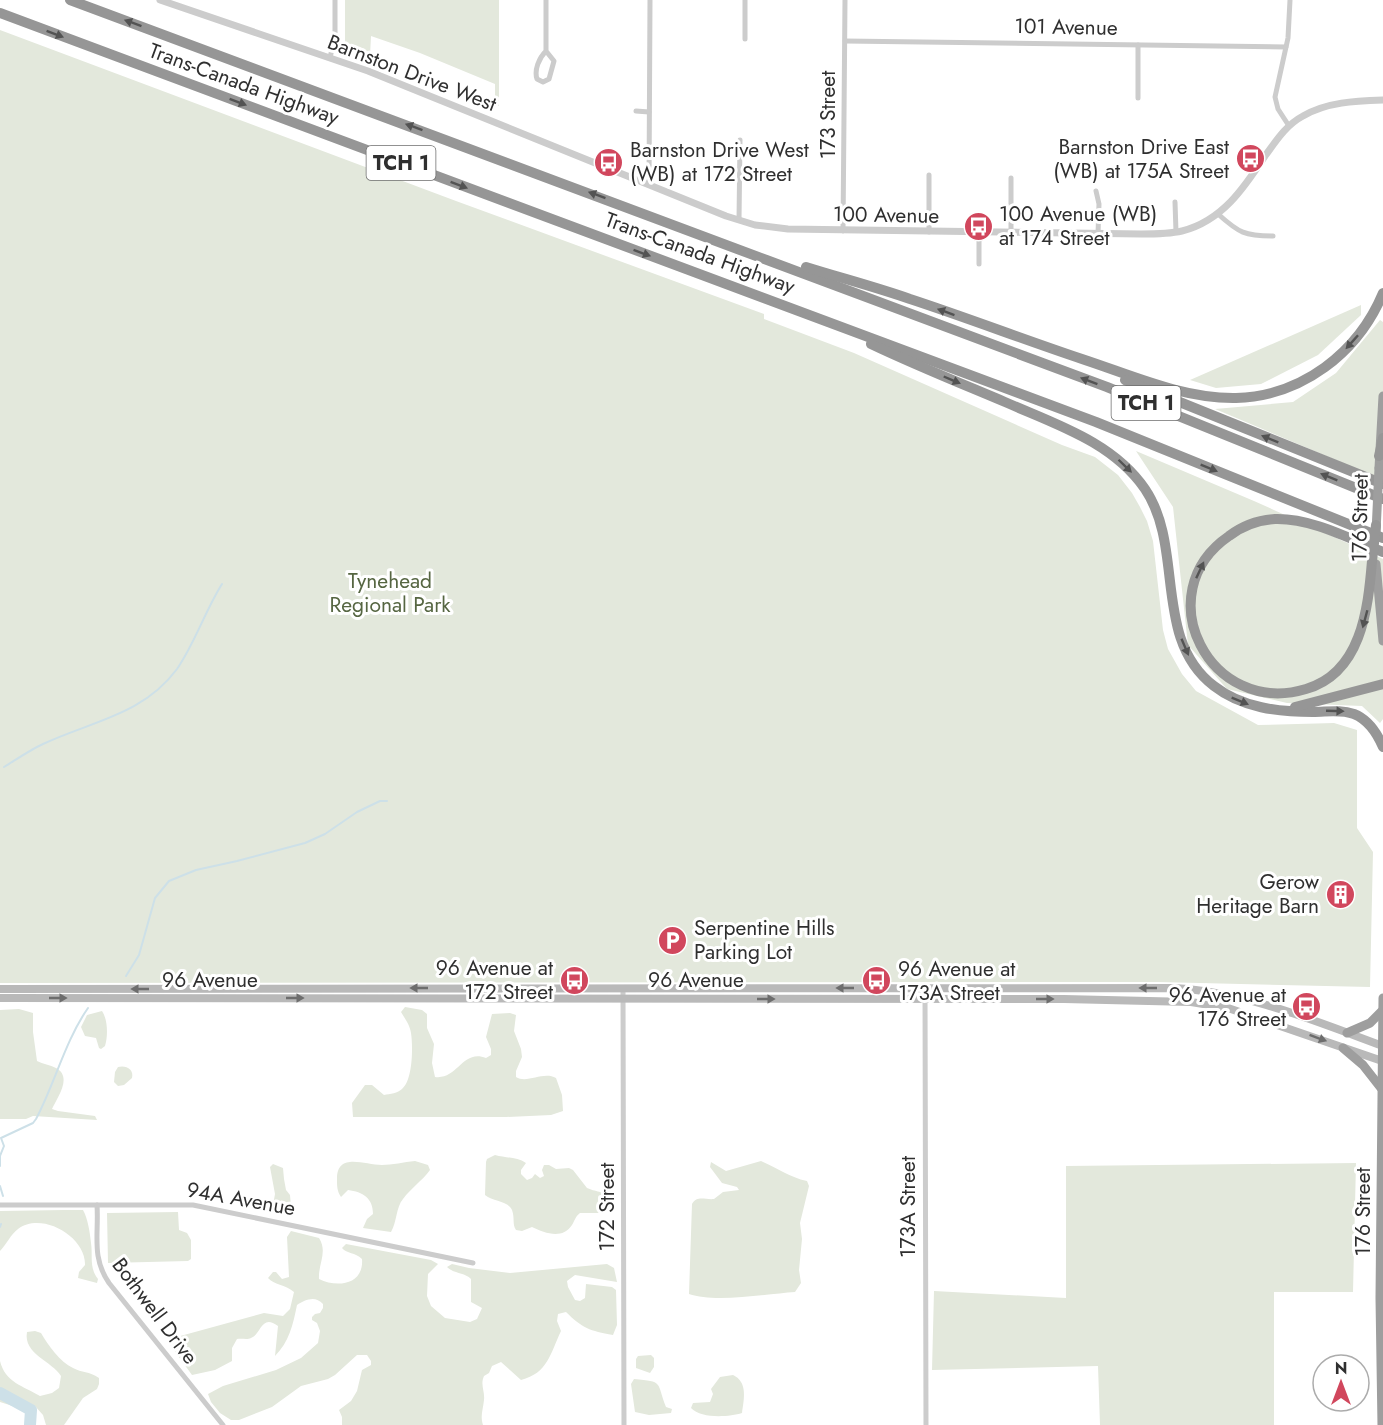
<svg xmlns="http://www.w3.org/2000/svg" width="1383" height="1425" font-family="Jost,sans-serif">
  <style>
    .green { fill: #e3e8dc }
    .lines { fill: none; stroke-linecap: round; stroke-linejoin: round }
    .stream { stroke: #cde0e8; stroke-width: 2 }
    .river { stroke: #cde0e8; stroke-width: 12 }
    .minor { stroke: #ccc; stroke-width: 5 }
    .tertiary { stroke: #ccc; stroke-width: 7 }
    .secondary { stroke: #b9b9b9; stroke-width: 8 }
    .trunk { stroke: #9e9e9e; stroke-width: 9 }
    .motorway { stroke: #969696; stroke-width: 10 }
    .trunk-bridge { stroke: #9e9e9e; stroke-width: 9 }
    .motorway-bridge { stroke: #969696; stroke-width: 10 }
    .oneway { fill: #535353 }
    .oneway2 { fill: #6d6d6d }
    .labels { text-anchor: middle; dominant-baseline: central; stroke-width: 6; stroke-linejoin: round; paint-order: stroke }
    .shield { fill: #fff; stroke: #6d6d6d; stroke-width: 1.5 }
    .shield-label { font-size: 20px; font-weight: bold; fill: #2f2f2f }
    .street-label { font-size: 21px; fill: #2f2f2f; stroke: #fff }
    .poi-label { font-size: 21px; fill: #2f2f2f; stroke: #fff; text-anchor: end }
    .park-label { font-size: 21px; fill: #566642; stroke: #fff }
  </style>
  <rect width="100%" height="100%" fill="#fff"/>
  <g class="green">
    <path d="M345 0H499V106L495 105V84L420 53 371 36 370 56 348 47 345 43Z"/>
    <path d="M0 30 456 201 764 314V319L854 353 1062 445 1095 457 1118 475 1132 493 1140 507 1147 521 1153 541 1163 630 1168 649 1182 674 1196 691 1258 725 1334 723 1357 730V828L1373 852 1370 987 1158 982 0 983Z"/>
    <path d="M1361 305V315L1318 355 1261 384 1216 388 1190 380Z"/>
    <path d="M1380 320 1383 322V480L1215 409 1293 402 1336 373Z"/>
    <path d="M1136 451 1254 501 1383 559V719L1380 723 1362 706 1287 703 1227 689 1188 645 1173 507Z"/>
    <path d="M405 1007 422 1010 427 1014V1028L434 1044 432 1063 435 1077C458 1080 462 1049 486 1058L491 1055V1049L486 1037 492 1014 510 1013 516 1015 514 1031 521 1049 522 1057 516 1071V1077C527 1084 543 1071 556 1078L562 1095 563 1111 551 1115 506 1117H353L352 1103 365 1085H372L384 1095C390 1094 398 1093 402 1089 413 1080 413 1046 411 1033 410 1025 405 1019 401 1012Z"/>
    <path d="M19 1009 33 1013V1032L37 1061C43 1064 50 1065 56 1068 73 1077 57 1098 52 1109L58 1111 95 1116 97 1120 33 1116 26 1119H0V1010Z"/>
    <path d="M102 1011C108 1020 108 1036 105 1046L101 1049 99 1048 96 1038 85 1036 81 1027 87 1015Z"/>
    <path d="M118 1067C126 1065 134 1069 132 1078L124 1085 118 1086 114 1082 115 1072Z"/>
    <path d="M495 1155C506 1158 517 1157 526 1163L521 1170V1174L527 1180 532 1178 535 1174 540 1178 544 1176 542 1170 544 1165H549L556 1169 569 1168 573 1170 587 1188C600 1194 608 1188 605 1210L598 1213H580C575 1217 575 1220 572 1225 562 1240 545 1233 532 1227L522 1231 516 1230C512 1224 515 1218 512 1210 507 1200 493 1202 485 1195L486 1162 487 1159Z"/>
    <path d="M415 1161 428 1165 430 1170C422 1181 411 1188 403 1199 396 1207 397 1222 391 1232L363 1228 367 1219 373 1214C373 1198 363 1192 348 1190L341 1197C337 1191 337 1186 337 1179 337 1152 364 1165 382 1165 392 1165 404 1162 415 1161Z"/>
    <path d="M761 1161C778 1168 789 1177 807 1181L809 1186 800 1223 802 1239 799 1270 801 1283 795 1292C766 1294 715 1303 689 1294L692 1204C697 1195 705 1200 714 1199L723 1192 739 1190 737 1187 722 1183 710 1167 711 1162 726 1171Z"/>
    <path d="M1356 1163 1353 1292H1274V1425H1100L1098 1366 932 1370 934 1291 1066 1298V1166Z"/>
    <path d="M273 1164 283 1168 284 1179 286 1190 290 1195 291 1206 285 1210 275 1209 273 1205 275 1194 270 1167Z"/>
    <path d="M64 1210H83C88 1219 90 1233 91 1243 93 1256 89 1268 98 1279L97 1283 78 1278 79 1272 85 1265C86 1236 41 1211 18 1229 11 1234 6 1245 0 1251V1211Z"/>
    <path d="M178 1212 179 1230 187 1233 191 1240V1259L188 1261 108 1263 107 1213Z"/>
    <path d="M291 1231 319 1238C328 1252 318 1264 319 1279 337 1288 364 1285 362 1259 355 1252 347 1254 342 1248L346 1244 431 1260 438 1264 428 1274 427 1296 431 1306 445 1318 470 1322 477 1319 482 1308 471 1302V1279C464 1272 454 1274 447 1267L452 1264 469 1268 510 1273 607 1264 614 1268 617 1282 575 1275 567 1281 568 1287 575 1300 580 1301 585 1298 586 1284 612 1287 616 1290 617 1325 613 1335C590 1331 582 1328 566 1312L558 1314 557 1321 561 1331C550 1354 548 1373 521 1380L501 1362 492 1366 489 1373 484 1376C480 1385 485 1391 484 1400 483 1410 480 1416 483 1425H342V1417L339 1410 351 1401 357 1391 362 1370 371 1365V1361L367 1355H357L335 1375 328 1379 301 1386 272 1407 239 1420H231L220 1413 211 1402 208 1394 223 1386 276 1370 301 1358 318 1343 320 1331 317 1323 312 1320V1317L315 1314 320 1313 323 1308V1304C315 1295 305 1300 297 1305 293 1325 289 1342 275 1356L278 1326C261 1313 261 1335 251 1338 247 1340 242 1338 237 1339L232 1348V1361L215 1370 192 1375 168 1342 173 1338 264 1313 283 1316 290 1309 294 1292C285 1284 274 1285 268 1278L273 1272H276L282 1279 289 1277 287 1237Z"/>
    <path d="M35 1331 41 1333C48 1345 60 1362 73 1368 82 1373 89 1371 99 1378V1384L97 1389 83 1398 64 1425H46L43 1415 35 1406 19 1408 0 1402V1361C5 1382 23 1386 40 1396L52 1393 59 1388 61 1376C52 1361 23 1354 27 1332Z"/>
    <path d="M651 1355 654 1358V1367L650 1373 636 1368V1359L638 1356Z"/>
    <path d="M733 1375C748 1382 744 1399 742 1413 729 1417 701 1419 691 1408L693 1403 710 1402 713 1394 711 1389 720 1377Z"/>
    <path d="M634 1379C664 1382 656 1381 666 1407L672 1409 671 1413 649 1415 635 1412 631 1384Z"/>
  </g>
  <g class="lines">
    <g class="stream">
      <path d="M4 767C17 759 30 750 43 744 92 721 143 715 177 669 195 643 205 611 222 584"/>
      <path d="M126 976 139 955 155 898 169 881 196 870 237 861 305 843 325 834 357 812 380 801H387"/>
      <path d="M0 1166V1156L4 1146 1 1138 33 1123 36 1119C55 1083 65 1041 88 1008"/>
      <path d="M0 1186 3 1196"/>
      <path d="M0 1227 1 1224"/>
    </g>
    <path class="river" d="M0 1393 31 1410 30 1425"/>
    <g class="minor">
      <path d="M745 0V39"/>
      <path d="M845 41 1286 47"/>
      <path d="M1138 45V98"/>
      <path d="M546 51 554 61 549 79 543 82 537 79C534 70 539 58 546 51V0"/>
      <path d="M330 58 335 35V0"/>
      <path d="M636 111 649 112"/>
      <path d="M1289 126 1278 109 1275 97 1288 38 1290 0"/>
      <path d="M649 185 650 0"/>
      <path d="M1096 191 1099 204 1098 234"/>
      <path d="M1175 202 1176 232"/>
      <path d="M1218 214C1239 233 1245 236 1273 236"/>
      <path d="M739 220 740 140"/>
      <path d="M843 231 845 0"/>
      <path d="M929 232V175"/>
      <path d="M1011 233V178"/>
      <path d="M979 264V232"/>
      <path d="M623 988 624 1425"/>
      <path d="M925 988 926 1425"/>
      <path d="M0 1205H193L473 1263"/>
      <path d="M97 1205C99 1234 91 1257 109 1283L223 1425"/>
    </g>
    <path class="tertiary" d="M160 0 368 71 726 216 755 225 788 229 1141 234C1154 234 1169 234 1182 231 1222 221 1244 188 1265 156 1276 141 1286 125 1303 116 1327 102 1355 101 1383 100"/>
    <g class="secondary">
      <path d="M0 989 1174 988C1247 992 1315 1021 1383 1046"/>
      <path d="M0 998 1064 999 1191 1002 1228 1008 1382 1061"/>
    </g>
    <g class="trunk">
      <path d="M1379 468 1383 396"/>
      <path d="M1376 564 1383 641"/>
      <path d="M1347 1033 1370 1023 1383 1010"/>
      <path d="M1343 1048 1363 1065 1381 1088"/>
      <path d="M1382 1425 1380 1298 1383 998"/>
    </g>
    <g class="motorway">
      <path d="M70 0 1107 387 1383 499"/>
      <path d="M0 13 1096 422 1383 538"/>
      <path d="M806 267C841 278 876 287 910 299 968 318 1025 340 1082 359 1131 375 1183 399 1236 398 1302 396 1358 353 1383 293"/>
      <path d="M871 344C915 365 960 383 1005 402 1055 424 1113 442 1145 489 1185 548 1152 639 1214 686 1242 708 1279 712 1313 712 1327 712 1340 709 1354 714 1369 720 1377 733 1383 747"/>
      <path d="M1125 380 1383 484"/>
      <path d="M1379 456 1383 438"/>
      <path d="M1372 561C1368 610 1361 673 1306 689 1210 718 1146 593 1229 536 1242 526 1259 520 1275 519 1312 518 1350 539 1383 552"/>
      <path d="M1295 707 1383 684"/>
    </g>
    <path class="trunk-bridge" d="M1376 532 1379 468"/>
    <path class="motorway-bridge" d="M1372 561 1376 525"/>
  </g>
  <defs><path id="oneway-solid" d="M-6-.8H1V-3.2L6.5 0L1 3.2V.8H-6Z" transform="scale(1.5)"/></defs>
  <g class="oneway">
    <use href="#oneway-solid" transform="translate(133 23) rotate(-160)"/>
    <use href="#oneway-solid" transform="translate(55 34) rotate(21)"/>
    <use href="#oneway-solid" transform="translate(238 102) rotate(21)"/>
    <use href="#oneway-solid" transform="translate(414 127) rotate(-160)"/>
    <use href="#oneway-solid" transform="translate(459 185) rotate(21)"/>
    <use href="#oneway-solid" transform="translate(597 195) rotate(-160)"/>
    <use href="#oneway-solid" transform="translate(642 253) rotate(20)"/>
    <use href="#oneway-solid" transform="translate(946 312) rotate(-160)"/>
    <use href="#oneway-solid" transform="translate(1352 342) rotate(132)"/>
    <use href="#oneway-solid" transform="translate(952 380) rotate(23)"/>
    <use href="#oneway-solid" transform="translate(1089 381) rotate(-159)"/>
    <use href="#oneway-solid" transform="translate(1270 439) rotate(-158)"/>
    <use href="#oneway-solid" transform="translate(1125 466) rotate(44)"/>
    <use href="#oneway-solid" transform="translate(1209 468) rotate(22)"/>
    <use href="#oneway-solid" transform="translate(1329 477) rotate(-158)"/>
    <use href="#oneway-solid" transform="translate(1200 570) rotate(-65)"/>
    <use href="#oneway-solid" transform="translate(1365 619) rotate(105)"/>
    <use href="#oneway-solid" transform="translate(1185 647) rotate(67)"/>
    <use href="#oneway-solid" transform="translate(1240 701) rotate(22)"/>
    <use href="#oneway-solid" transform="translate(1335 711) rotate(2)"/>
  </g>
  <g class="oneway2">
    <use href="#oneway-solid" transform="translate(419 988) rotate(180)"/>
    <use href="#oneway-solid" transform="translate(845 988) rotate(180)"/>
    <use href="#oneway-solid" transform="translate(1148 988) rotate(180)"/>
    <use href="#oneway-solid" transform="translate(140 989) rotate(180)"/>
    <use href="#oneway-solid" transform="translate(58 998)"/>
    <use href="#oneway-solid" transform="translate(295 998)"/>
    <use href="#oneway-solid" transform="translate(766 999)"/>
    <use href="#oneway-solid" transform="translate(1045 999)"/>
    <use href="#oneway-solid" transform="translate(1318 1038) rotate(20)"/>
  </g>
  <defs>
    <symbol id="bus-disc" viewBox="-11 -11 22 22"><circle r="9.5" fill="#d1475d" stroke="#fff"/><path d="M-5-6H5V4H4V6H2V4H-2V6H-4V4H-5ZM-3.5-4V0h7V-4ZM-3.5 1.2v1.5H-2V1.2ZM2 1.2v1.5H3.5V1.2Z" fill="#fff"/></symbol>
    <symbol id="building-disc" viewBox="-11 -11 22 22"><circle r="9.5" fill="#d1475d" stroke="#fff"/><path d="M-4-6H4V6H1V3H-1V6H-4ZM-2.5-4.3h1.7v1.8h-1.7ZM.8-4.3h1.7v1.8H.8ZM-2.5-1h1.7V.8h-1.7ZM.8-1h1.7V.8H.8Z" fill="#fff"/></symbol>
    <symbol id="parking-disc" viewBox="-11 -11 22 22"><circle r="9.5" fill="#d1475d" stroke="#fff"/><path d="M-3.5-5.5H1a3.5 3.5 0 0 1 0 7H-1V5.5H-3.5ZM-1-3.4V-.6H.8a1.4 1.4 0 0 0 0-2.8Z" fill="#fff"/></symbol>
  </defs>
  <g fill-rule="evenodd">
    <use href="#bus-disc" x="1234" y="142" width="33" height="33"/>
    <use href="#bus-disc" x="592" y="146" width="33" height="33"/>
    <use href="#bus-disc" x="962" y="210" width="33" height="33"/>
    <use href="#building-disc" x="1324" y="878" width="33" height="33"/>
    <use href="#parking-disc" x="656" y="924" width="33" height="33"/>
    <use href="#bus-disc" x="558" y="964" width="33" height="33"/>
    <use href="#bus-disc" x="860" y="964" width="33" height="33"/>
    <use href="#bus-disc" x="1290" y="990" width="33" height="33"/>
  </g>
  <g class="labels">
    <g class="shield">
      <rect x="366.5" y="146" width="69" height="34" rx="4.5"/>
      <rect x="1111.5" y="386" width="69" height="34" rx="4.5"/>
    </g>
    <g class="shield-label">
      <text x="401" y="163">TCH 1</text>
      <text x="1146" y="403">TCH 1</text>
    </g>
    <g class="street-label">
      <text transform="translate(1066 27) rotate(1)">101 Avenue</text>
      <text transform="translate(412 73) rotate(21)">Barnston Drive West</text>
      <text transform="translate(244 84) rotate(20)">Trans-Canada Highway</text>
      <text transform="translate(828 115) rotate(-90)">173 Street</text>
      <text transform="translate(886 215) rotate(1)">100 Avenue</text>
      <text transform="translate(700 253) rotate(20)">Trans-Canada Highway</text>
      <text transform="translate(1360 518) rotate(-89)">176 Street</text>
      <text x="210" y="980">96 Avenue</text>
      <text x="696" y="980">96 Avenue</text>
      <text transform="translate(241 1199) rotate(10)">94A Avenue</text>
      <text transform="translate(607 1207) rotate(-90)">172 Street</text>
      <text transform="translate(908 1207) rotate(-90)">173A Street</text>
      <text transform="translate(1363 1212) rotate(-90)">176 Street</text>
      <text transform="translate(155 1311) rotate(53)">Bothwell Drive</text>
    </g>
    <g class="poi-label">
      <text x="1229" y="147">Barnston Drive East<tspan x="1229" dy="24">(WB) at 175A Street</tspan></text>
      <text x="630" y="150" text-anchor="start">Barnston Drive West<tspan x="630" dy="24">(WB) at 172 Street</tspan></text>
      <text x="999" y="214" text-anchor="start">100 Avenue (WB)<tspan x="999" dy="24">at 174 Street</tspan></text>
      <text x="1319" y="882">Gerow<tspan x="1319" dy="24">Heritage Barn</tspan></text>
      <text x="694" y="928" text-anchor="start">Serpentine Hills<tspan x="694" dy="24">Parking Lot</tspan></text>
      <text x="553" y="968">96 Avenue at<tspan x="553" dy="24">172 Street</tspan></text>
      <text x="898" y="969" text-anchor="start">96 Avenue at<tspan x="898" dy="24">173A Street</tspan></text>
      <text x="1286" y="995">96 Avenue at<tspan x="1286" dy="24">176 Street</tspan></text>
    </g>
    <g class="park-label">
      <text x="390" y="581">Tynehead<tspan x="390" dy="24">Regional Park</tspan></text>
    </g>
  </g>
  <g transform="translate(1341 1383)"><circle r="28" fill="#ffffff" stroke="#acacac" stroke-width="1.5"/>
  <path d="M0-4.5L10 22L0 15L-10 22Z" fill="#d1475d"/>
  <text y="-9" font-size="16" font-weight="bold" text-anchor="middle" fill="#2f2f2f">N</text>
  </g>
</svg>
